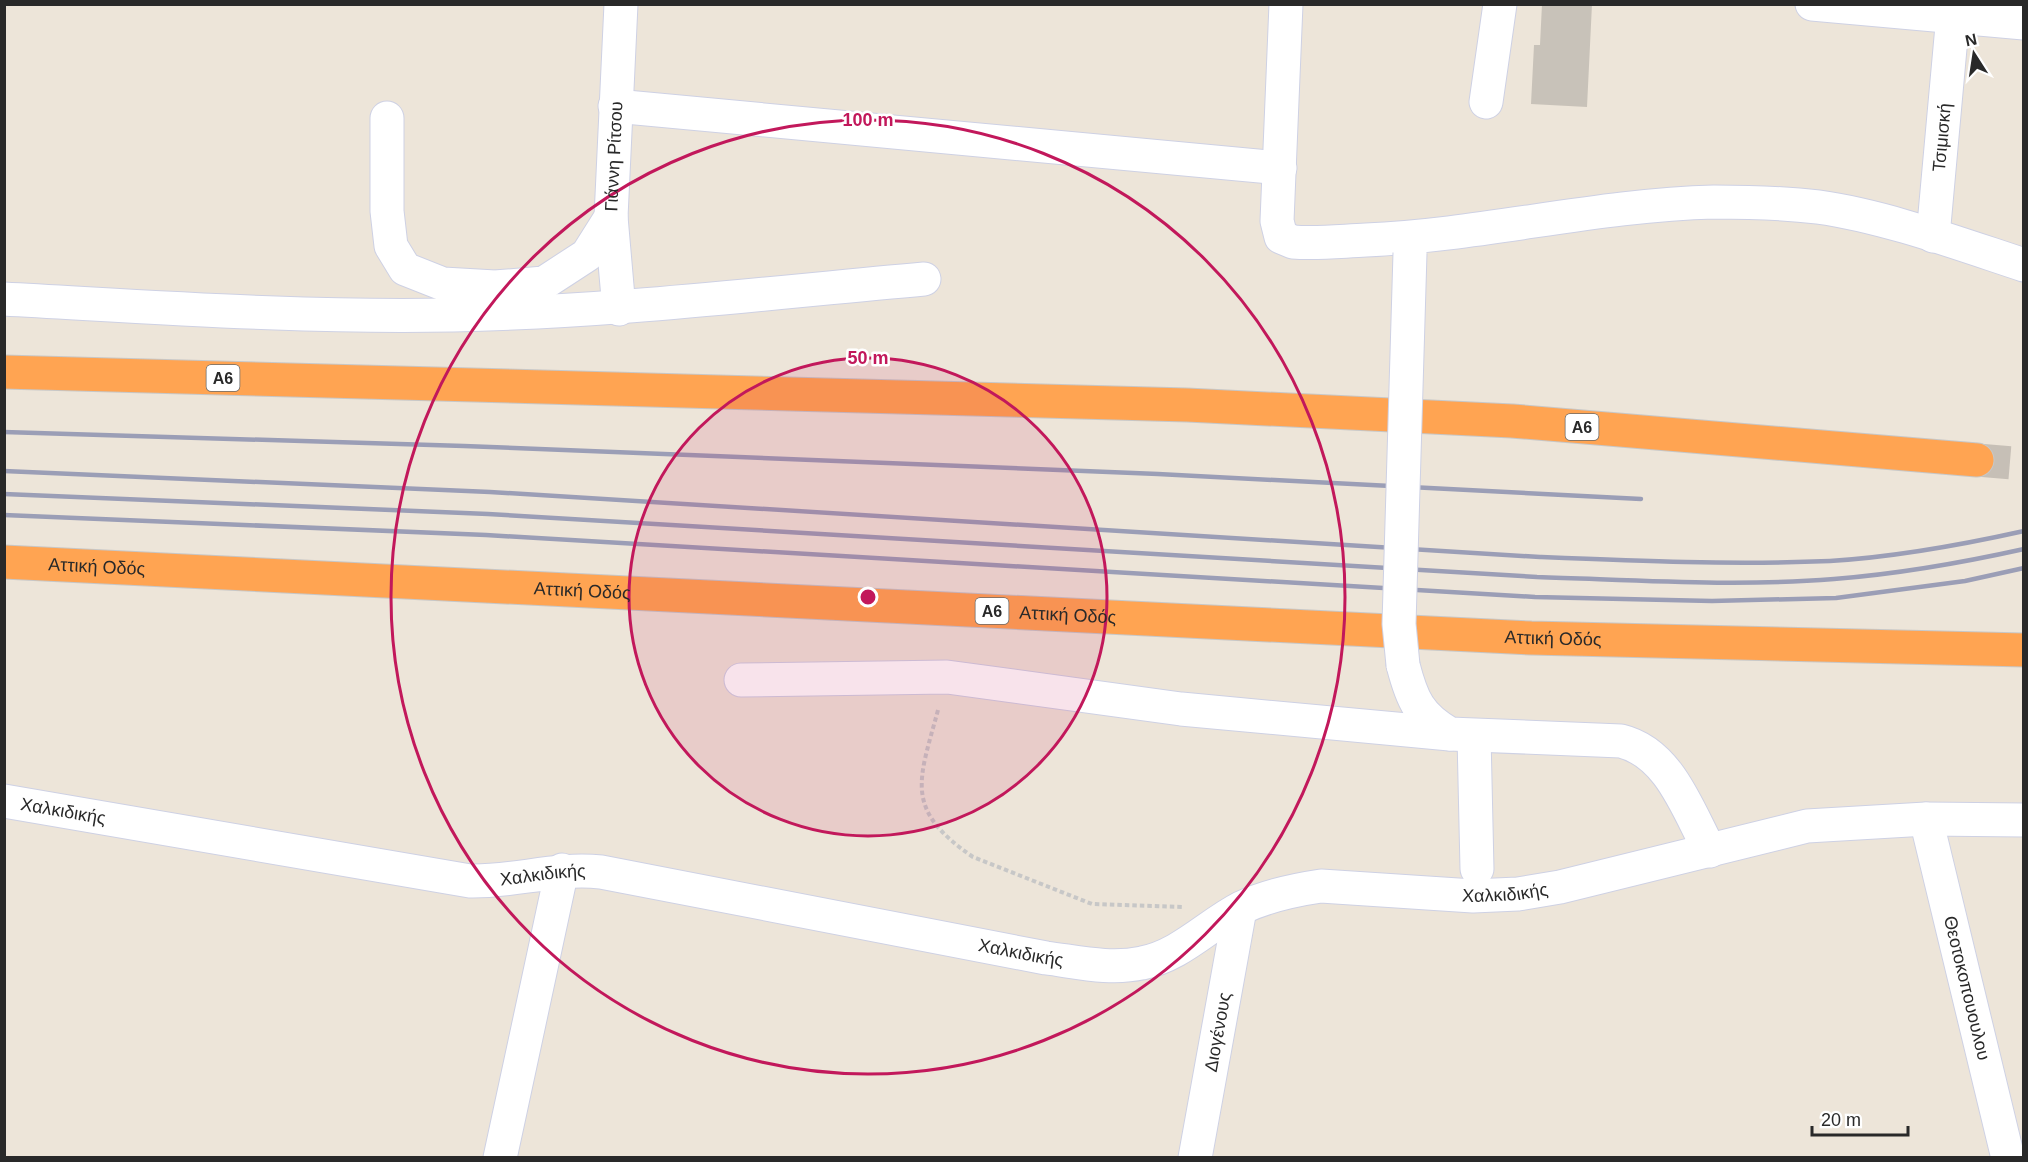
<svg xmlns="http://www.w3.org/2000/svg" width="2028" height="1162" font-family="Arial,sans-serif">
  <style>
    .building { fill: #c8c2b9 }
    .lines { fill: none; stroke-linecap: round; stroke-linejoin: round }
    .highway-tunnel { stroke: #c6bfb6; stroke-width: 33; stroke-dasharray: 33 16; stroke-linecap: butt }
    .minor-casing { stroke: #ced1e4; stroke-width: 35 }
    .highway-casing { stroke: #c7c7c7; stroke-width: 35 }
    .path { stroke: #c7c7c7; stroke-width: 4; stroke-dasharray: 4.5 3; stroke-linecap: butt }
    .minor { stroke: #fff; stroke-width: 33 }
    .highway { stroke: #ffa452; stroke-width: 33 }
    .rail { stroke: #9b9eb6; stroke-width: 4.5 }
    .minor-bridge-casing { stroke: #ced1e4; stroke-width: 35; stroke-linecap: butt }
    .minor-bridge { stroke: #fff; stroke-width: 33 }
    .ring { fill: none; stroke: #c2185b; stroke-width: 3 }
    .labels { text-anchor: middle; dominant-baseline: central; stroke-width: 5; stroke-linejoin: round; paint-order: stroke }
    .shield { fill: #fff; stroke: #696969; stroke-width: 1.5 }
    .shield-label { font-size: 16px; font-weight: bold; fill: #292929 }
    .street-label { font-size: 18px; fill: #292929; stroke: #fff }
    .centre { fill: #c2185b; stroke: #fff; stroke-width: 3 }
    .ring-label { font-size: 18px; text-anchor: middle; font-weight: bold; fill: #c2185b; stroke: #fff; stroke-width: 5; stroke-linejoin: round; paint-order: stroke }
  </style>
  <rect width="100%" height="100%" fill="#ede5d9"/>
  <path class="building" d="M1542 4H1592L1587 107 1531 104 1534 45H1540Z"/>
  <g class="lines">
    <path class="highway-tunnel" d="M1977 460 2024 464"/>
    <defs>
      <g id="minor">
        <path d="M1286 4 1277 221 1281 237 1293 242C1317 244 1342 241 1366 240 1482 235 1597 205 1714 202 1748 202 1784 203 1818 207 1884 216 1960 244 2024 265"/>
        <path d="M1812 4 2024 23"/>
        <path d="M1486 102 1500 4"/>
        <path d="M615 106 1280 168"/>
        <path d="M387 118V211L391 246 405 269 443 284 495 287 544 283 587 255 611 217"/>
        <path id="s1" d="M1933 236 1954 4"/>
        <path d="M4 299C154 307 304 318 453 315 611 312 767 293 924 279"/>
        <path id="s2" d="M619 309 611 217 621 4"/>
        <path d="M1403 665C1412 700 1419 716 1450 734L1621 741C1670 753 1688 811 1710 851"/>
        <path d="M741 680 947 677 1181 709 1450 734"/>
        <path d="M1474 736 1477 869"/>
        <path id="s3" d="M4 801 470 881C515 882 556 867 601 872L1046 958C1078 962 1110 970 1142 963 1180 956 1208 925 1241 908 1266 896 1294 890 1321 886L1473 896 1518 894 1560 887 1807 826 1926 819 2024 820"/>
        <path id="s4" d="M1926 819 2008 1158"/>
        <path d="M500 1158 562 870"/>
        <path id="s5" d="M1195 1158 1240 909"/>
      </g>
      <g id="highway">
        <path d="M4 372 1187 405 1512 421 1977 460"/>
        <path id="s6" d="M4 562 1531 638 2024 650"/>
      </g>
    </defs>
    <use href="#minor" class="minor-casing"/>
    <use href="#highway" class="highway-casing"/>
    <path class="path" d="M938 710C919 781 903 809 973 857L1092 904 1182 907"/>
    <use href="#minor" class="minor"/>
    <use href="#highway" class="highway"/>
    <g class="rail">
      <path d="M4 432 464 446 1158 474 1641 499"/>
      <path d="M4 471 490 492 1540 557C1637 561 1733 565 1830 561 1895 557 1961 545 2024 531"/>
      <path d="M4 494 488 514 1537 577C1636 580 1736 587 1834 579 1898 574 1961 563 2024 549"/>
      <path d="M4 515 486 535 1535 597 1712 601 1836 598 1965 581 2024 568"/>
    </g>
    <defs>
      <path id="minor-bridge" d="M1403 665 1399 624 1410 253"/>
    </defs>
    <use href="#minor-bridge" class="minor-bridge-casing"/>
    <use href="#minor-bridge" class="minor-bridge"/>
  </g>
  <circle cx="868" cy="597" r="239" fill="#c2185b" fill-opacity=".12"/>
  <g class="ring">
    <circle cx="868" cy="597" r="239"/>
    <circle cx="868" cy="597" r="477"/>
  </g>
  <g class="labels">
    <g class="shield">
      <rect x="206.5" y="365" width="33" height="26" rx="4.5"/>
      <rect x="1565.5" y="414" width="33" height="26" rx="4.5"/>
      <rect x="975.5" y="598" width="33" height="26" rx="4.5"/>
    </g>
    <g class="shield-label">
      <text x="223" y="378">Α6</text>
      <text x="1582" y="427">Α6</text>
      <text x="992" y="611">Α6</text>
    </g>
    <g class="street-label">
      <text stroke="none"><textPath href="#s1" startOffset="99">Τσιμισκή</textPath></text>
      <text stroke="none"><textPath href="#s2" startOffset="153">Γιάννη Ρίτσου</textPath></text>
      <text stroke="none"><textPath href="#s6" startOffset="93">Αττική Οδός</textPath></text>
      <text stroke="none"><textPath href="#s6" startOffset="579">Αττική Οδός</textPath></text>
      <text stroke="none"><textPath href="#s6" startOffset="1065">Αττική Οδός</textPath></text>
      <text stroke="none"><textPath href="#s6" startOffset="1551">Αττική Οδός</textPath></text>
      <text stroke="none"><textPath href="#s3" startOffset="60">Χαλκιδικής</textPath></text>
      <text stroke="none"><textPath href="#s3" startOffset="546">Χαλκιδικής</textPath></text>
      <text stroke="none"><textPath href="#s3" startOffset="1536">Χαλκιδικής</textPath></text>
      <text stroke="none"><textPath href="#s3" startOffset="1032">Χαλκιδικής</textPath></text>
      <text stroke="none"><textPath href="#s4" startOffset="174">Θεοτοκοπουουλου</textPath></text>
      <text stroke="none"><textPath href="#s5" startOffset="128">Διογένους</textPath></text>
    </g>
  </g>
  <circle cx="868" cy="597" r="9" class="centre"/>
  <g class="ring-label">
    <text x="868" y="126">100 m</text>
    <text x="868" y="364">50 m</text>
  </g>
  <rect width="2028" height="1162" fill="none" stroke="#292929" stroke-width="12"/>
  <g transform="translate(1974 54) rotate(348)" stroke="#ffffff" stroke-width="4.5" paint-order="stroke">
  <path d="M0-4.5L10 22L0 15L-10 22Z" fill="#292929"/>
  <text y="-9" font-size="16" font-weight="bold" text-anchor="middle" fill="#292929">N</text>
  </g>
  <path d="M1812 1126v9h96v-9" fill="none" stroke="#292929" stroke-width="3"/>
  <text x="1821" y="1126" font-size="18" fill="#292929" stroke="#ffffff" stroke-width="4.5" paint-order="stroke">20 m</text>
</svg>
